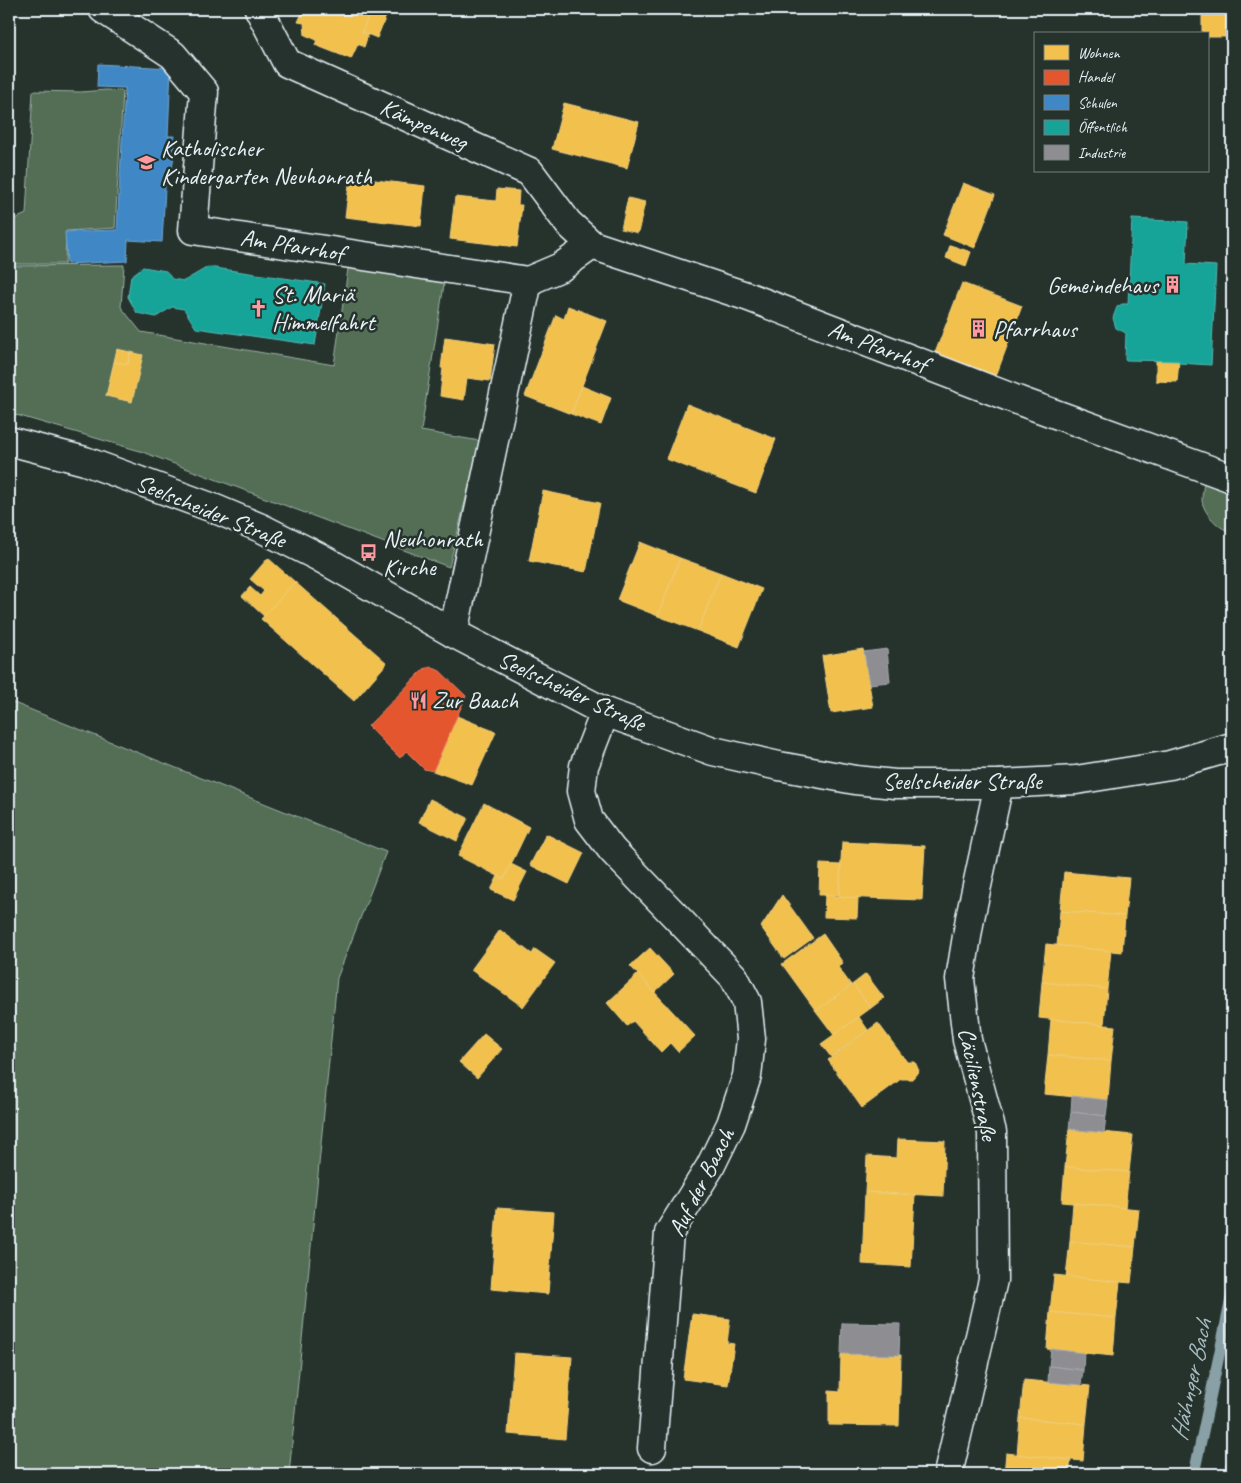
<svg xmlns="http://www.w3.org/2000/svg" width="1241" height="1483" font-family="Caveat,sans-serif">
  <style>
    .green { fill: #526e55; stroke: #9db0a6 }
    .homes { fill: #f2c14e; stroke: #efcf81 }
    .shops { fill: #e4572e; stroke: #e5856b }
    .schools { fill: #3f88c5; stroke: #72a8d4 }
    .public { fill: #17a398; stroke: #56bab5 }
    .industry { fill: #8d8d92; stroke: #a8abb1 }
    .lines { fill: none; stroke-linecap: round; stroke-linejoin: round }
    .stream { stroke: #89a1a6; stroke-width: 11 }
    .minor-casing { stroke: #e8f1f8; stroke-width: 31 }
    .minor { stroke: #26332d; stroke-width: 28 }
    .labels { text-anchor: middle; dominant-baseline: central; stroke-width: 5; stroke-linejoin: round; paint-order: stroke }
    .street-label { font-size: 24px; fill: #e8f1f8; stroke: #26332d }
    .poi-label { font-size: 24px; fill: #e8f1f8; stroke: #26332d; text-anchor: start }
    .water-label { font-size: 25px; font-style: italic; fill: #a8bcc1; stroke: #26332d }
  </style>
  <rect width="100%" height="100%" fill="#26332d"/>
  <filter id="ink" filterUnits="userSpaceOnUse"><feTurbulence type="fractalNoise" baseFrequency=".02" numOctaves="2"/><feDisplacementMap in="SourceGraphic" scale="10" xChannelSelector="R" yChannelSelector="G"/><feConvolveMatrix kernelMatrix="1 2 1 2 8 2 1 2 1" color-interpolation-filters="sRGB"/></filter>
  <g filter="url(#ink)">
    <g class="green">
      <path d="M106 90 123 91 115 228 66 231 65 264H9V222L26 214 33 91 81 92Z"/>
      <path d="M349 262 445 278 421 431 480 441 449 567 140 451 20 416 9 414V266L124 265 121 307 141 332 334 365Z"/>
      <path d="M1204 483 1232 494V532C1220 530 1203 513 1202 500 1202 495 1203 489 1204 483Z"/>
      <path d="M9 701 386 852 337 978 289 1474H9Z"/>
    </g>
    <g class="homes">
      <path d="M304 9H371L362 32 368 35 364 47 358 44 351 59 315 45 317 40 305 35 304 23 298 22Z"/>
      <path d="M371 9H389L377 38 362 32Z"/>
      <path d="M1202 9H1232V37H1207V34H1202Z"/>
      <path d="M564 103 639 122 627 168 552 149Z"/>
      <path d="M350 177 425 186 421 226 345 217Z"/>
      <path d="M963 183 995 195 975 248 943 235Z"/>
      <path d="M497 189 519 191 518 205H522L517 247 450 239 455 197 496 201Z"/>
      <path d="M628 198 645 202 638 233 621 229Z"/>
      <path d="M950 245 971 252 966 266 946 258Z"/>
      <path d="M962 283 1022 306 996 376 935 353Z"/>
      <path d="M568 306 607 321 571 414 525 396 556 315 564 319Z"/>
      <path d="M445 337 495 344 490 381 467 378 464 400 440 396 443 368H441Z"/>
      <path d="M117 349 130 352 128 364 114 362Z"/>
      <path d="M130 352 143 355 132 402 106 396 114 362 128 364Z"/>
      <path d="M1156 360 1179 361 1177 382 1156 381Z"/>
      <path d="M582 386 611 398 601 425 571 414Z"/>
      <path d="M687 404 776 439 756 493 666 459Z"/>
      <path d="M543 491 600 503 586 572 529 561Z"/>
      <path d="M640 542 680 558 658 616 617 600Z"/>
      <path d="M268 558 295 582 265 617 242 596 250 587 260 596 264 591 250 579Z"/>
      <path d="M680 558 721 573 698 631 658 616Z"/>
      <path d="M721 573 762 589 739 647 698 631Z"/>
      <path d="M295 582 387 663 354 701 261 619Z"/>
      <path d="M863 649 873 707 831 713 822 656Z"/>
      <path d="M457 716 496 732 472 785 433 771Z"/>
      <path d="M430 799 468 818 457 841 419 822Z"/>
      <path d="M484 803 529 827 504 879 458 856Z"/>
      <path d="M546 834 584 853 569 884 530 865Z"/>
      <path d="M842 842 925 846 922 900 839 897Z"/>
      <path d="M511 864 527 872 513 900 491 890 498 876 504 879Z"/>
      <path d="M820 864 841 865 839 895H819Z"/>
      <path d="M1064 872 1129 878 1125 916 1060 911Z"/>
      <path d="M782 895 813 938 784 959 761 927Z"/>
      <path d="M825 895 858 898 857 918 824 917Z"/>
      <path d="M1060 911 1125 916 1122 952 1057 946Z"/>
      <path d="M500 930 532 954 535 949 555 963 523 1007 471 970Z"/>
      <path d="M823 934 843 963 838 967 851 985 816 1011 782 964Z"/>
      <path d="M1046 944 1111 951 1107 989 1042 982Z"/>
      <path d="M650 948 674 974 655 992 630 966Z"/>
      <path d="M638 974 695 1036 678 1052 670 1043 661 1052 633 1021 627 1026 607 1003Z"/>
      <path d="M866 974 884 998 871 1008 853 984Z"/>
      <path d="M1042 982 1107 989 1104 1025 1039 1018Z"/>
      <path d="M853 984 871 1008 834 1035 816 1011Z"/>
      <path d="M859 1017 868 1030 831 1057 821 1044Z"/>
      <path d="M1051 1019 1115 1026 1111 1061 1048 1055Z"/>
      <path d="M878 1023 907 1062H915L919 1071 912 1079H901L862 1108 828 1060Z"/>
      <path d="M484 1034 502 1049 477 1078 459 1062Z"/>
      <path d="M1048 1055 1111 1061 1108 1100 1044 1094Z"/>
      <path d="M1069 1129 1133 1135 1129 1172 1065 1167Z"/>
      <path d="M898 1139 945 1141 943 1196 865 1192 867 1156 897 1158Z"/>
      <path d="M1065 1167 1129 1172 1125 1208 1062 1202Z"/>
      <path d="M865 1192 915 1195 911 1267 862 1264Z"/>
      <path d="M1073 1203 1139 1209 1135 1247 1070 1241Z"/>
      <path d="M497 1208 554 1212 548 1294 491 1289Z"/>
      <path d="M1070 1241 1135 1247 1131 1283 1066 1277Z"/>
      <path d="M1054 1275 1120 1282 1116 1318 1050 1312Z"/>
      <path d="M1050 1312 1116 1318 1113 1356 1047 1349Z"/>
      <path d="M692 1314 730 1319 727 1343 734 1344 728 1385 683 1379Z"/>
      <path d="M514 1353 572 1357 565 1439 508 1434Z"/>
      <path d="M841 1354 901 1355 899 1426 829 1425V1391L840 1392Z"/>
      <path d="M1024 1380 1090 1386 1086 1424 1020 1418Z"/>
      <path d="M1020 1418 1086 1424 1083 1461 1017 1455Z"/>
      <path d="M1006 1453 1071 1460 1069 1474H1004Z"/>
      <path d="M1228 1457 1232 1458V1474H1224Z"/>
    </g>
    <path class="shops" d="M431 667 440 671 466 696 433 771 424 769 406 751 400 758 368 726 424 669Z"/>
    <path class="schools" d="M98 64 171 68 168 136H175L174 154 172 170H166L162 242 128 240 127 261 67 264 65 232 117 230 125 88 97 87Z"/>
    <g class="public">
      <path d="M1132 219 1188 222 1186 264 1216 266 1211 365 1179 363V361L1125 360 1126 333 1116 328 1113 318 1117 307 1122 304H1128Z"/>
      <path d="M143 267 166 271 172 279 184 281 208 267 325 284 315 345 196 328 184 309 172 307 156 317 137 313 128 297 131 276Z"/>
    </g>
    <g class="industry">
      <path d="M887 649 890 682 869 684 864 652Z"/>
      <path d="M1072 1096 1108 1100 1106 1116 1071 1112Z"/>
      <path d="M1071 1112 1106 1116 1104 1133 1069 1129Z"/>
      <path d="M842 1323 900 1324 899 1355 841 1354Z"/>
      <path d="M1051 1349 1084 1353 1083 1370 1049 1366Z"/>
      <path d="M1049 1366 1083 1370 1081 1385 1048 1382Z"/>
      <path d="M1231 1441H1232V1458L1228 1457Z"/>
    </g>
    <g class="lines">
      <path class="stream" d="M1194 1474 1232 1294"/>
      <defs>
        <g id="minor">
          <path d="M103 9 173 55 204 92 193 230 528 281 561 267 592 245"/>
          <path d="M259 9 287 63 530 172 568 223 592 245 749 297 1025 403 1232 478"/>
          <path d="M9 441 85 461 213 508 261 528 319 557 453 633 605 712 713 751 779 766 855 780 895 784H999L1076 780 1170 765 1232 747"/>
          <path d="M453 633 528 281"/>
          <path d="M605 712 584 766 581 791 589 820 612 850 734 977 747 1002 751 1039 747 1076 731 1124 710 1167 669 1233 652 1448"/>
          <path d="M948 1474 993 1280 992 1132 967 1040 960 979 970 918 999 784"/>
        </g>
      </defs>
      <use href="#minor" class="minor-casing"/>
      <use href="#minor" class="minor"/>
    </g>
  </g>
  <defs>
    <symbol id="school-bare" viewBox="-9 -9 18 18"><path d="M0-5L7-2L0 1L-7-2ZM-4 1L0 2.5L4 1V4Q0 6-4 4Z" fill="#ff9aa2" stroke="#26332d" stroke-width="2.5" paint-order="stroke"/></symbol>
    <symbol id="building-bare" viewBox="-9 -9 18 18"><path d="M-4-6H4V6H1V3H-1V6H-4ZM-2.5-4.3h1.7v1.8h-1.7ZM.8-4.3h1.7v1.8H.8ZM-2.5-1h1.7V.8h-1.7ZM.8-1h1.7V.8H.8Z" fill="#ff9aa2" stroke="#26332d" stroke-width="2.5" paint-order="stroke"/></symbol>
    <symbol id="church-bare" viewBox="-9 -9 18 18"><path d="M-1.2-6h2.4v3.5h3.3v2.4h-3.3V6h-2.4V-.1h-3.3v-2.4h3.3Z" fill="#ff9aa2" stroke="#26332d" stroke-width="2.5" paint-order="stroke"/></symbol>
    <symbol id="bus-bare" viewBox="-9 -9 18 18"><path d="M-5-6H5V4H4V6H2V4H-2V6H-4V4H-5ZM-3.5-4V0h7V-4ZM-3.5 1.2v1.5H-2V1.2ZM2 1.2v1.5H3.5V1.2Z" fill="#ff9aa2" stroke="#26332d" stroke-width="2.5" paint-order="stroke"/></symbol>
    <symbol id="restaurant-bare" viewBox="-9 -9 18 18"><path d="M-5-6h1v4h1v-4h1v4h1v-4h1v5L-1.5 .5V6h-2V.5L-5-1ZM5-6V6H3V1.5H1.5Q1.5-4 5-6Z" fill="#ff9aa2" stroke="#26332d" stroke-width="2.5" paint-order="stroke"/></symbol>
  </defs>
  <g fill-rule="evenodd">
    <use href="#school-bare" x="134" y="150" width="25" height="25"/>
    <use href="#building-bare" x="1160" y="272" width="25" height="25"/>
    <use href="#church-bare" x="246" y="296" width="25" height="25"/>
    <use href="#building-bare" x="966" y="316" width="25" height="25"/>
    <use href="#bus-bare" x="356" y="540" width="25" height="25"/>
    <use href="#restaurant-bare" x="406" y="688" width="25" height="25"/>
  </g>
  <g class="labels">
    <g class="street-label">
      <text transform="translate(424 124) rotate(24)">Kämpenweg</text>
      <text transform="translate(292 245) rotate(9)">Am Pfarrhof</text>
      <text transform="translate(878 346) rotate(21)">Am Pfarrhof</text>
      <text transform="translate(211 511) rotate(22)">Seelscheider Straße</text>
      <text transform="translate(572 691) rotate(25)">Seelscheider Straße</text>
      <text x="962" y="781">Seelscheider Straße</text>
      <text transform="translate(978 1084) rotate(78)">Cäcilienstraße</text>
      <text transform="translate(701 1182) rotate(-63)">Auf der Baach</text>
    </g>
    <g class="poi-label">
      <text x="161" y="148">Katholischer<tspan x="161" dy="28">Kindergarten Neuhonrath</tspan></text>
      <text x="1158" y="285" text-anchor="end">Gemeindehaus</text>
      <text x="272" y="294">St. Mariä<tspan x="272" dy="28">Himmelfahrt</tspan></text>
      <text x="993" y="329">Pfarrhaus</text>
      <text x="383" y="539">Neuhonrath<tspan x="383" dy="28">Kirche</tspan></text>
      <text x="432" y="700">Zur Baach</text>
    </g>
    <g class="water-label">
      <text transform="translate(1191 1380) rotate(-78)">Hähnger Bach</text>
    </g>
  </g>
  <rect width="1241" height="1483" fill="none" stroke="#26332d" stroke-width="30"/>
  <rect x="15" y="15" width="1211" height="1453" fill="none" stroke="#e8f1f8" stroke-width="2" filter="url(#ink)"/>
  <rect x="1034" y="32" width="175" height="140" fill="#26332d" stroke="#747f7e"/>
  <rect x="1044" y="45" width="25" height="15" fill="#f2c14e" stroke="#747f7e"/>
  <text x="1078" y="58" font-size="15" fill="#e8f1f8">Wohnen</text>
  <rect x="1044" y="70" width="25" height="15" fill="#e4572e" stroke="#747f7e"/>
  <text x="1078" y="82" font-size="15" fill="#e8f1f8">Handel</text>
  <rect x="1044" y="95" width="25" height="15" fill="#3f88c5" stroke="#747f7e"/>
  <text x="1078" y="108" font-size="15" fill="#e8f1f8">Schulen</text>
  <rect x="1044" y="120" width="25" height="15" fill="#17a398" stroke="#747f7e"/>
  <text x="1078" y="132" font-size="15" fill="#e8f1f8">Öffentlich</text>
  <rect x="1044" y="145" width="25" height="15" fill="#8d8d92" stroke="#747f7e"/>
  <text x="1078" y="158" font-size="15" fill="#e8f1f8">Industrie</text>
</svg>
